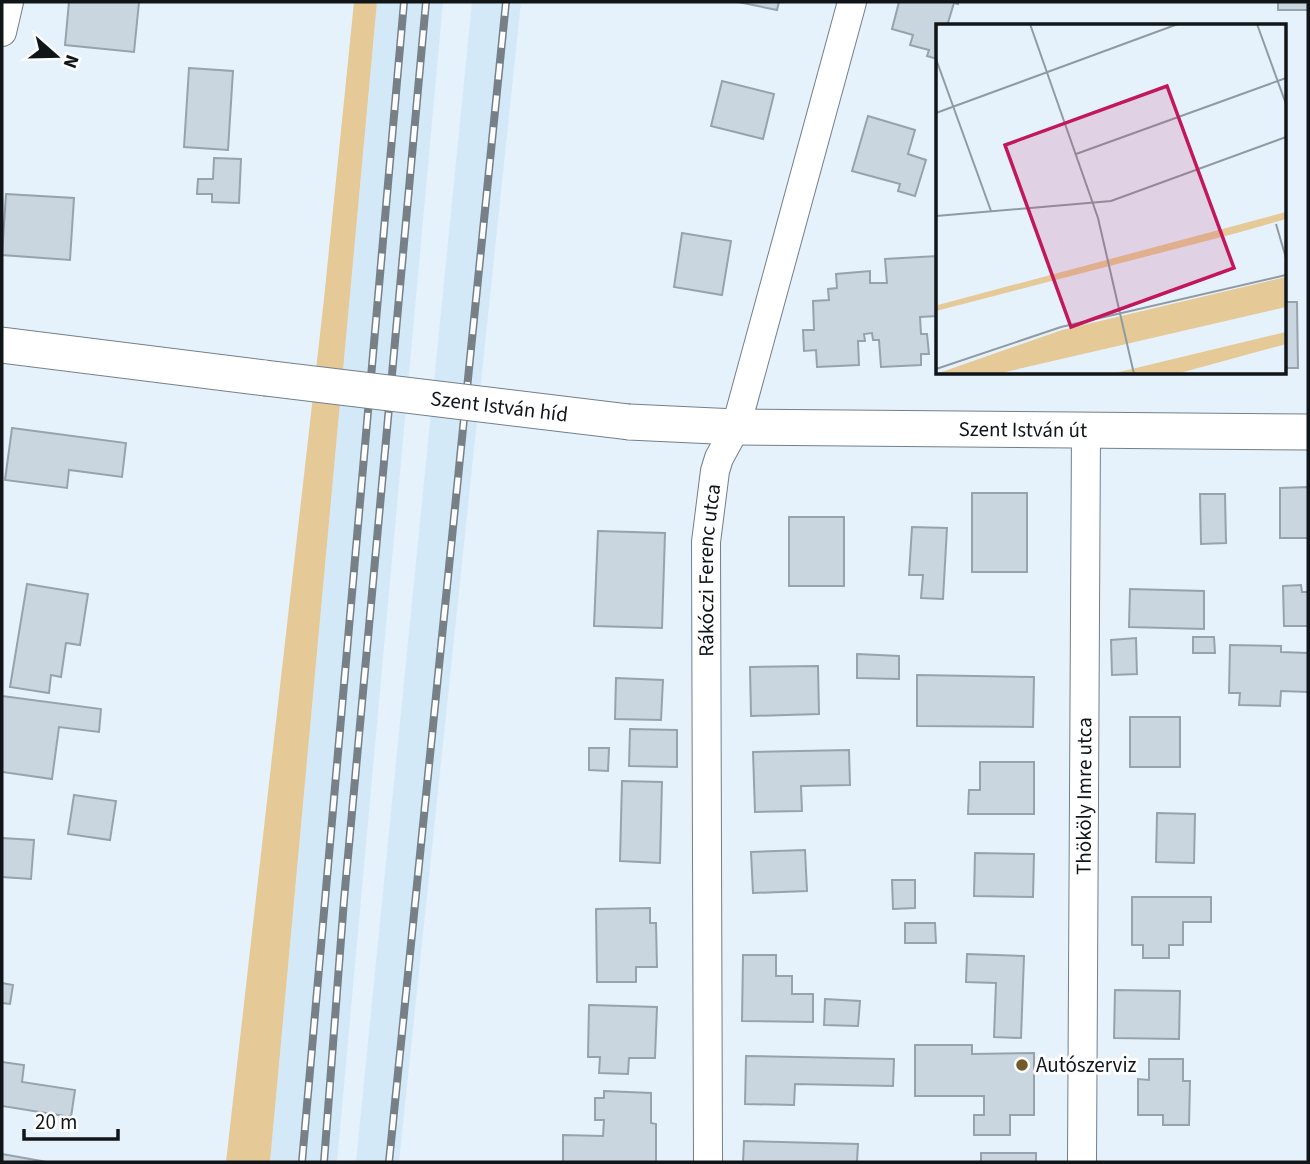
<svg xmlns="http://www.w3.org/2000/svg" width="1310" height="1164" font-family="'Source Sans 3',sans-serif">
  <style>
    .built { fill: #d4e9f8 }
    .green { fill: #e5c997 }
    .building { fill: #c9d6e0; stroke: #96a3ac; stroke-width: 2 }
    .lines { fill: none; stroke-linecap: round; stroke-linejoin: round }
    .minor-casing { stroke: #737f88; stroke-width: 30 }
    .tertiary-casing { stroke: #737f88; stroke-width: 37 }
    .minor { stroke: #fff; stroke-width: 28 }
    .tertiary { stroke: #fff; stroke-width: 35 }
    .rail-casing { stroke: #778086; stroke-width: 8 }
    .rail { stroke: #fdfdfd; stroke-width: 5; stroke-dasharray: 16; stroke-linecap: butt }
    .tertiary-bridge-casing { stroke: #737f88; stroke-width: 37; stroke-linecap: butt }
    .tertiary-bridge { stroke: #fff; stroke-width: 35 }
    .poi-dot { fill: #735a2b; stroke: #fdfdfd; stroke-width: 2.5 }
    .labels { text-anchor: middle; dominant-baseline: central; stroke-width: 6; stroke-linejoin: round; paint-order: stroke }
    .street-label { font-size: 21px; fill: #101518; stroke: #fdfdfd }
    .poi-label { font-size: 21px; fill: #101518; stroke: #fdfdfd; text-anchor: start }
    .inset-road { fill: none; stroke: #909aa1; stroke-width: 2 }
    .view { fill: #c2185b; fill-opacity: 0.15; stroke: #c2185b; stroke-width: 3.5 }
    .inset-edge { fill: none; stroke: #101518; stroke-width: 3.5 }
  </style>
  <rect width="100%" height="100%" fill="#e5f2fc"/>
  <g class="built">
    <path d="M377 2H443L337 1162H270Z"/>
    <path d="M472 2H521L399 1162H356Z"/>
  </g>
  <path class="green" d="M354 2H377L270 1162H226L324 299Z"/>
  <g class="building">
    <path d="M69 2H139L134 52 65 45Z"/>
    <path d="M738 2H779L777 10Z"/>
    <path d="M899 2H958V4L954 3 947 26H937V59L927 56 929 50 910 45 913 35 892 29Z"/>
    <rect x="1278" y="2" width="30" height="8"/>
    <path d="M189 68 233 71 228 150 184 147Z"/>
    <path d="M722 81 774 94 763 139 711 126Z"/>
    <path d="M868 116 915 130 908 154 926 160 915 196 898 191 900 184 852 171Z"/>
    <path d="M214 158 241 159 239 203 212 202V194H197L198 179H213Z"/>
    <path d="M6 194 74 198 70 260 2 255Z"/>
    <path d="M682 233 731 241 722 295 674 287Z"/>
    <path d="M937 256V316L920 317 921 334H927L929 354H921V365L881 367 879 340H873L872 333 864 334 865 341H858L859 365 817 367 816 350 804 351 803 330H814L813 301 829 300 828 289 837 288 836 274 870 271V283H887L885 259Z"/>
    <path d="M1284 302H1297L1298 368H1284Z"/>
    <path d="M12 428 126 443 122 477 69 470 67 488 5 480Z"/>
    <path d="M1308 487V538H1280V488Z"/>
    <rect x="972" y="493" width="55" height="79"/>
    <path d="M1200 494H1225L1226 543 1201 544Z"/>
    <rect x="789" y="517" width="55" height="69"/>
    <path d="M912 527 947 528 943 599 921 598 923 575H909Z"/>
    <path d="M598 531 665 533 662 628 594 626Z"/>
    <path d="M27 584 88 594 80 645 66 643 61 677 51 675 49 693 10 687Z"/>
    <path d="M1301 585 1302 592H1308V626H1284L1283 586Z"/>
    <path d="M1130 589 1204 591V629L1129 627Z"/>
    <path d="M1193 637H1214L1215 653H1193Z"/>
    <path d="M1136 638 1137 674 1112 675 1111 640Z"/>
    <path d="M1230 645 1281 646V652L1308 653V692L1281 691 1280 706 1239 705 1240 693H1229Z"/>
    <path d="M857 654 899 656V679L857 678Z"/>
    <path d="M818 666 819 714 751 716 750 667Z"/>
    <path d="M917 675 1034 677 1033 727 917 726Z"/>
    <path d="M616 678 663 680 661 720 615 719Z"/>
    <path d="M2 696 101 709 99 732 59 727 52 779 2 772Z"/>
    <rect x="1130" y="717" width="50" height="50"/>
    <path d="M630 729 677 730V767L629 766Z"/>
    <path d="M589 748H609L608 771 589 770Z"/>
    <path d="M849 750 850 785 801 786 802 811 755 812 753 752Z"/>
    <path d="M980 762H1034V814H968L969 790H980Z"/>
    <path d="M622 781 662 782 660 863 620 861Z"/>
    <path d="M74 795 116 801 110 840 68 834Z"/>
    <path d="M1157 813 1195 814 1194 863 1156 862Z"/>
    <path d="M2 838 34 840 31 879 2 877Z"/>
    <path d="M805 850 807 891 753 893 751 852Z"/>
    <path d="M975 853 1034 854 1033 897 974 896Z"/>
    <path d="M892 880H915V908L893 909Z"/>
    <path d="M1132 897H1211V922H1183V945H1169V958H1143V945H1132Z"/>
    <path d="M650 908V923H656L657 967H636V982H597L596 909Z"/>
    <path d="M905 923H935L936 943H905Z"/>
    <path d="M967 954 1024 956 1021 1038 994 1037 996 983 966 982Z"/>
    <path d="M743 955H776V976H792V994H813V1022L742 1021Z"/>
    <path d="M2 983 13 985 10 1004 2 1003Z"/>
    <path d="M1115 990 1180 991 1179 1039 1114 1038Z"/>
    <path d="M825 999 860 1001 858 1026 824 1025Z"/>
    <path d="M589 1005 657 1007 655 1058H629L628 1074 599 1073 600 1057H588Z"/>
    <path d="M915 1045H972V1054L1034 1053V1115H1010V1135H974V1115H984V1096H915Z"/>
    <path d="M746 1056 894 1059 893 1086 795 1084 794 1105 745 1104Z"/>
    <path d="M1149 1059H1183V1081H1190L1189 1125H1163V1115H1138V1079L1149 1080Z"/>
    <path d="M2 1062 24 1065 22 1082 75 1090 71 1117 2 1106Z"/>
    <path d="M604 1091 651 1093V1123L656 1124V1162H563V1135L603 1136 604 1120H595V1098H604Z"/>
    <path d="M744 1141 858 1144 857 1162H743Z"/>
    <rect x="981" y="1153" width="55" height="9"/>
    <path d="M2 1154 47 1162H2Z"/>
  </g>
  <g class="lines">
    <defs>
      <g id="minor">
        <path d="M2 32 9 2"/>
        <path id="s1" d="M708 1162 706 542 715 471 719 458 736 427 852 2"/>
        <path id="s2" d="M1082 1162 1086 431"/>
      </g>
      <g id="tertiary">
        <path d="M2 345 265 378"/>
        <path id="s3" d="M629 422 736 427 1308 432"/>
      </g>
    </defs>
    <use href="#minor" class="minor-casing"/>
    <use href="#tertiary" class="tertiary-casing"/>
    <use href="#minor" class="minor"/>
    <use href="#tertiary" class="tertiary"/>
    <defs>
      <g id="rail">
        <path d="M302 1162 404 2"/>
        <path d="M324 1162 344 900 426 2"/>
        <path d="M389 1162 506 2"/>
      </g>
    </defs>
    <use href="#rail" class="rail-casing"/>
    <use href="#rail" class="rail"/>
    <defs>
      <g id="tertiary-bridge">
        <path id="s4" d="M265 378 629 422"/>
      </g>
    </defs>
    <use href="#tertiary-bridge" class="tertiary-bridge-casing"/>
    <use href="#tertiary-bridge" class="tertiary-bridge"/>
  </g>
  <circle class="poi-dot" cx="1022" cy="1065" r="7"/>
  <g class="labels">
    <g class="street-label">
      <text stroke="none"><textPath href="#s4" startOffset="236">Szent István híd</textPath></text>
      <text stroke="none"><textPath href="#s3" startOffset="394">Szent István út</textPath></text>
      <text stroke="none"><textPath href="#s1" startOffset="592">Rákóczi Ferenc utca</textPath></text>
      <text stroke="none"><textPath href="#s2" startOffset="366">Thököly Imre utca</textPath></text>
    </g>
    <g class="poi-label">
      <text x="1036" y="1065">Autószerviz</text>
    </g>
  </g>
  <g transform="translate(936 24)">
    <rect width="350" height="350" fill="#e5f2fc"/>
    <path d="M350 188V195L301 209 0 287 2 281ZM350 253V283L61 350H0L126 306ZM350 308V320L244 349 175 350Z" fill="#e5c997"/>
    <path class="inset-road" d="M94 0 162 194 198 350M321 0 350 80M0 35 55 187M0 89 242 0M140 130 350 54M0 192 175 177 350 113M340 200 350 234M0 345 125 303 350 251"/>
    <path class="view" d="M231 62 298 244 135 303 69 121Z"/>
    <rect width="350" height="350" class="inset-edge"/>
  </g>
  <rect width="1310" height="1164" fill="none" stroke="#101518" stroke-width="7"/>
  <g transform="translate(56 56) rotate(110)" stroke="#fdfdfd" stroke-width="5" paint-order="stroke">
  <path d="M0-5L12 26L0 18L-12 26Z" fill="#101518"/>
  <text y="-10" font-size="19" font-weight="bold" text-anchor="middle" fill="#101518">N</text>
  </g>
  <path d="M24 1129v10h94v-10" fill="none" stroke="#101518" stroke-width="3.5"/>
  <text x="35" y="1129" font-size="21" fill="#101518" stroke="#fdfdfd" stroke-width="5" paint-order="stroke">20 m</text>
</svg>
